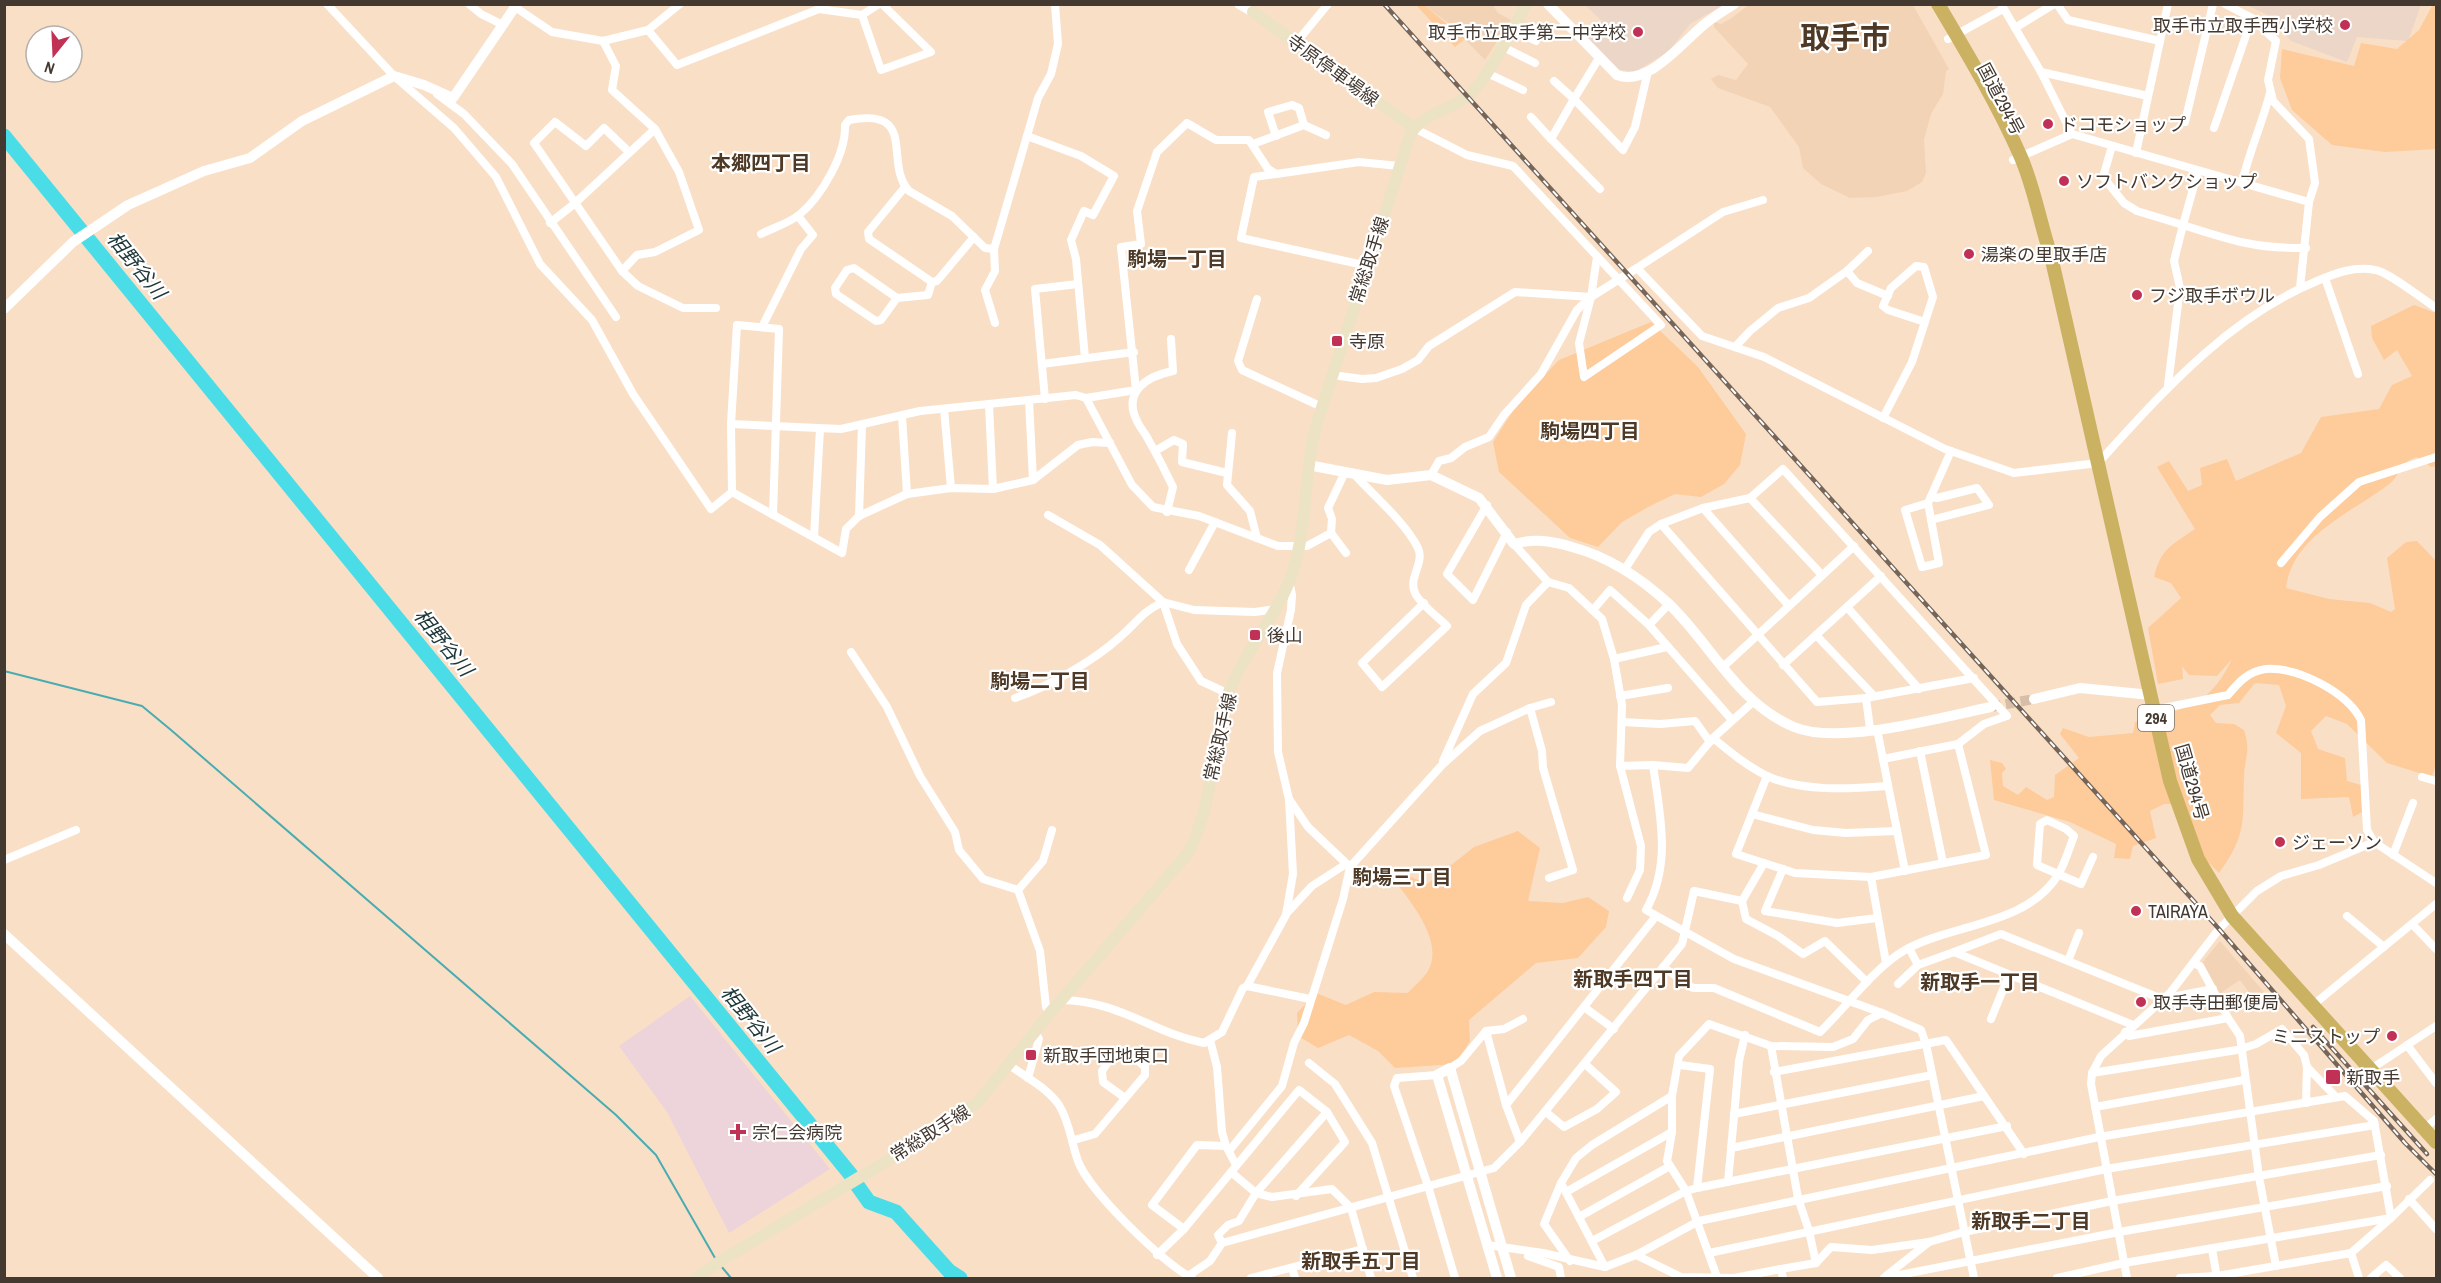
<svg xmlns="http://www.w3.org/2000/svg" width="2441" height="1283" font-family="'Archivo Narrow','Noto Sans JP',sans-serif">
  <style>
    .built { fill: #f3d3b6 }
    .education { fill: #ebd6c8 }
    .medical { fill: #edd3da }
    .green { fill: #fecb9b }
    .lines { fill: none; stroke-linecap: round; stroke-linejoin: round }
    .stream { stroke: #49acb0; stroke-width: 2 }
    .river { stroke: #4bdde7; stroke-width: 15 }
    .tertiary-tunnel { stroke: #d6bea9; stroke-width: 10; stroke-dasharray: 10 5; stroke-linecap: butt }
    .minor { stroke: #fff; stroke-width: 8 }
    .tertiary { stroke: #fff; stroke-width: 10 }
    .secondary { stroke: #ece2c4; stroke-width: 12 }
    .trunk { stroke: #cbb263; stroke-width: 14 }
    .rail-casing { stroke: #766659; stroke-width: 4.5 }
    .rail { stroke: #fff; stroke-width: 2; stroke-dasharray: 7; stroke-linecap: butt }
    .poi-dot { fill: #c13155; stroke: #fff; stroke-width: 2 }
    .labels { text-anchor: middle; dominant-baseline: central; stroke-width: 4.5; stroke-linejoin: round; paint-order: stroke }
    .shield { fill: #fff; stroke: #7c746e; stroke-width: 1.5 }
    .shield-label { font-size: 16px; font-weight: bold; fill: #443930 }
    .poi-label { font-size: 18px; fill: #443930; stroke: #fff; text-anchor: start }
    .street-label { font-size: 18px; fill: #443930; stroke: #fff }
    .neighbourhood-label { font-size: 20px; font-weight: bold; fill: #4d3925; stroke: #fff }
    .water-label { font-size: 20px; font-style: italic; fill: #1d3637; stroke: #fff }
    .town-label { font-size: 30px; font-weight: bold; fill: #4d3925; stroke: #fff }
  </style>
  <rect width="100%" height="100%" fill="#fadfc7"/>
  <g class="built">
    <path d="M1750 4 1913 5 1949 69 1946 71 1943 94 1931 114 1924 140 1926 173 1922 182 1907 191 1877 197 1850 198 1821 184 1803 168 1799 147 1770 107 1718 88 1711 79 1718 75 1736 80 1748 64 1714 27V22L1721 24 1730 19Z"/>
    <path d="M1424 5H1493L1498 13 1511 20 1485 60 1451 25Z"/>
    <path d="M2220 941 2264 992 2254 999 2240 980 2219 994 2202 963Z"/>
  </g>
  <g class="education">
    <path d="M1585 5H1723L1690 24 1669 51 1635 72 1615 69 1585 39 1602 21Z"/>
    <path d="M2247 5H2421L2408 41 2357 37 2347 62 2291 41 2266 14Z"/>
  </g>
  <path class="medical" d="M690 996 830 1169 729 1233 667 1112 619 1046Z"/>
  <g class="green">
    <path d="M2433 4 2436 5V149L2385 152 2332 145 2292 110 2280 78 2282 49 2354 66 2361 43 2397 49 2419 30Z"/>
    <path d="M1416 5H1424L1465 39 1455 47Z"/>
    <path d="M1843 19 1862 34 1849 50 1829 34Z"/>
    <path d="M2414 305 2436 313V466L2431 467 2417 457C2395 465 2403 474 2388 485 2351 513 2292 536 2286 588L2329 599 2370 603 2391 612 2395 609 2387 558 2406 542 2417 541 2436 561V764L2432 777 2387 763 2347 724 2326 716 2311 731 2318 749 2345 758 2347 781 2361 785 2362 812 2353 817 2349 797 2301 799V753L2276 733 2286 706 2279 685 2255 683 2239 703 2220 705 2210 715 2216 723 2234 724 2244 730C2251 752 2245 755 2244 776 2242 821 2248 833 2219 873L2204 858 2183 804H2164L2150 811 2156 838 2133 846 2130 859 2114 858 2116 844 2070 822 1994 800 1990 760 2002 763 2006 769 2002 773 2003 786 2018 795 2026 787 2047 800 2054 797 2055 775 2079 758 2060 734 2063 728 2089 737 2133 733 2135 722C2184 708 2208 709 2232 659L2217 676 2189 675 2182 666 2183 679 2158 684 2148 628 2181 598 2171 583 2154 577C2161 548 2172 545 2195 529L2157 467 2169 461 2188 491 2202 485 2200 468 2227 459 2236 481 2301 453 2321 417 2379 409 2392 385 2412 376 2397 350 2384 360 2372 338 2371 326Z"/>
    <path d="M1651 322 1698 367 1746 434 1740 465 1724 484 1701 497 1675 494 1650 506 1622 522 1598 547 1570 538 1499 472 1493 442 1518 403 1559 360Z"/>
    <path d="M1518 831 1540 848 1528 901 1563 903 1588 897 1609 911 1606 927 1578 958 1536 963 1469 1020 1470 1041 1456 1064 1395 1068 1378 1051 1349 1035 1318 1048 1298 1036 1297 1013 1316 993 1346 1005 1374 992 1408 993C1414 986 1423 979 1428 971 1444 943 1413 905 1398 885L1409 876 1427 884 1474 847Z"/>
  </g>
  <g class="lines">
    <g class="stream">
      <path d="M4 671 142 706 171 730 616 1115 656 1155 715 1258"/>
      <path d="M721 1266 731 1278"/>
    </g>
    <g class="river">
      <path d="M4 136 851 1175"/>
      <path d="M857 1185 869 1202 896 1212 949 1271 960 1278"/>
    </g>
    <path class="tertiary-tunnel" d="M1991 707 2034 699"/>
    <g class="minor">
      <path d="M327 4 394 76 454 128 496 177 540 264 592 320 633 394 711 509 732 492"/>
      <path d="M469 4 481 14 503 25"/>
      <path d="M2001 4 2041 72 2072 134 2013 160"/>
      <path d="M2057 4 2068 20 2160 41"/>
      <path d="M2225 4 2252 18 2276 41 2268 80 2273 101 2309 139 2315 183 2309 202 2300 288"/>
      <path d="M515 7 552 32 603 41 648 30 677 65 819 9 862 15 879 4"/>
      <path d="M862 15 881 70 931 52 882 4"/>
      <path d="M2015 28 2054 4"/>
      <path d="M1511 29 1536 41"/>
      <path d="M648 30 680 4"/>
      <path d="M1948 39 2003 9"/>
      <path d="M603 41 616 66 612 90 655 129 679 172 699 230 655 252 637 255 622 271"/>
      <path d="M1296 43 1328 4"/>
      <path d="M1501 46 1535 63"/>
      <path d="M1599 58 1574 99 1623 150 1635 127 1648 71"/>
      <path d="M2041 72 2148 96"/>
      <path d="M1487 73 1523 90"/>
      <path d="M437 94 464 114 512 164 616 317"/>
      <path d="M1531 117 1551 139 1574 99 1554 81"/>
      <path d="M2185 122 2213 4"/>
      <path d="M1414 128 1467 155 1513 166 1661 325 1584 377 1579 343 1591 297"/>
      <path d="M2214 128 2252 18"/>
      <path d="M2072 134 2309 202"/>
      <path d="M1027 136 1081 156 1114 176 1093 215 1084 211 1071 240 1076 259 1085 358"/>
      <path d="M1276 136 1268 112 1292 105 1299 108 1304 125"/>
      <path d="M1551 139 1600 189"/>
      <path d="M1253 144 1304 125 1326 135"/>
      <path d="M2112 146 2103 177 2124 203 2137 211 2183 225 2174 261 2180 288 2168 385"/>
      <path d="M629 152 604 128 586 146 555 122 534 143 622 271 638 286 683 308H716"/>
      <path d="M2136 153 2168 4"/>
      <path d="M2198 171 2183 225C2229 240 2257 249 2306 248"/>
      <path d="M1276 174 1254 177 1241 238 1368 266"/>
      <path d="M2242 183C2249 152 2262 124 2270 93"/>
      <path d="M905 187 868 232 869 239 932 282 937 281 974 237"/>
      <path d="M550 223 574 204 655 129"/>
      <path d="M761 234C773 228 789 223 799 215 822 196 846 154 845 125L849 120C919 107 883 163 909 191L952 216 985 248 994 249"/>
      <path d="M1868 251 1847 271 1857 283 1888 296"/>
      <path d="M1637 268 1723 212 1763 200"/>
      <path d="M2325 278 2358 374"/>
      <path d="M897 298 881 320 876 321 836 294 835 288 847 270 854 268 897 298 928 295 932 282"/>
      <path d="M1257 299 1238 361 1242 370 1322 407"/>
      <path d="M995 323 985 290 995 271 994 249 1027 136 1038 98 1051 74 1058 44 1055 4"/>
      <path d="M762 327 801 249 813 235 798 216"/>
      <path d="M1735 347 1750 331 1778 308 1809 298 1847 271"/>
      <path d="M1042 364 1134 352"/>
      <path d="M1332 375 1362 379 1376 378 1402 369 1418 360 1429 346 1515 292 1591 297 1637 268 1702 336 1764 357 1945 449 2014 473 2098 463C2163 392 2227 318 2317 281 2336 273 2354 266 2375 270 2387 271 2424 300 2436 308"/>
      <path d="M1086 398 1136 390 1121 247 1141 244 1137 211 1157 152 1187 123 1216 140H1249L1268 169 1276 174 1359 162 1399 166"/>
      <path d="M1045 399 1035 289 1078 284"/>
      <path d="M1029 400 1033 480"/>
      <path d="M989 405 993 489"/>
      <path d="M944 409 951 488"/>
      <path d="M902 416 907 494"/>
      <path d="M1883 418 1912 362 1933 297 1924 267 1916 266 1891 288 1883 306 1888 310 1925 322"/>
      <path d="M731 424 841 429 920 411 1076 395 1086 398 1132 485 1153 507 1199 516 1278 546H1307L1331 533"/>
      <path d="M1232 433 1227 485 1250 511 1257 538"/>
      <path d="M1155 451 1174 440 1183 444 1182 462 1227 473"/>
      <path d="M1345 472 1328 508 1332 519 1331 533 1346 553"/>
      <path d="M1354 474C1373 495 1406 523 1418 548 1425 563 1408 577 1415 593 1420 604 1438 617 1447 626L1382 687 1362 663 1424 603"/>
      <path d="M1431 475 1439 461 1451 458 1465 447 1489 437 1504 415 1541 374 1577 310 1591 297 1597 257"/>
      <path d="M732 492 842 553 846 529 859 516 907 494 951 488 993 489 1033 480 1078 445 1092 442 1110 443"/>
      <path d="M732 492 731 424 737 325 779 329 773 515"/>
      <path d="M1931 497 1937 498 1977 488 1989 505 1931 520"/>
      <path d="M1750 498 1822 575"/>
      <path d="M1928 503 1905 510 1922 567 1939 563 1928 503 1951 451"/>
      <path d="M1487 505 1447 574 1473 600 1507 532"/>
      <path d="M1703 508 1789 606"/>
      <path d="M1167 512 1173 487C1165 471 1158 456 1149 441 1146 434 1140 428 1137 421 1122 391 1148 376 1173 371L1171 339"/>
      <path d="M1048 515 1100 545 1163 602 1194 610 1255 612 1276 609"/>
      <path d="M859 516 862 426"/>
      <path d="M1661 524 1817 702 1866 698 1974 678"/>
      <path d="M814 537 820 429"/>
      <path d="M1514 544 1548 582 1569 588 1602 619 1614 659 1622 705 1620 766 1641 846 1640 870 1627 898"/>
      <path d="M2281 563 2320 517 2359 482 2436 457"/>
      <path d="M1625 569 1649 532 1661 524 1703 508 1750 498 1783 469 2007 716 1984 724 1958 744"/>
      <path d="M1189 570 1215 522"/>
      <path d="M1847 607 1919 689"/>
      <path d="M1593 610 1610 590 1649 625 1732 720"/>
      <path d="M1649 625 1669 604"/>
      <path d="M1816 635 1874 696"/>
      <path d="M851 652 887 707 920 776 955 832 959 850 983 879 1018 890 1040 951 1046 1007 1050 1013"/>
      <path d="M1614 659 1667 647"/>
      <path d="M1783 665 1881 576"/>
      <path d="M1723 667 1854 546"/>
      <path d="M1620 696 1668 688"/>
      <path d="M1015 698C1048 687 1095 660 1120 637 1139 621 1139 614 1163 602L1177 644 1201 681 1229 694"/>
      <path d="M1866 698 1870 729"/>
      <path d="M1753 702 1713 738C1730 752 1747 766 1767 776 1802 792 1850 789 1887 786"/>
      <path d="M1530 708 1542 751 1543 768 1573 870 1549 878"/>
      <path d="M2154 710 2228 695C2238 683 2248 671 2266 669 2298 667 2347 692 2361 720L2367 830 2374 842 2436 883"/>
      <path d="M1622 722 1660 724 1695 721 1710 742"/>
      <path d="M1877 729 1905 871"/>
      <path d="M1920 751 1943 863"/>
      <path d="M1443 761 1473 694 1506 663 1526 605 1548 582"/>
      <path d="M1653 765 1688 768 1713 738"/>
      <path d="M1620 766 1653 765C1660 815 1672 864 1646 910L1734 959 1882 1013 1921 1030 1926 1044 1974 1278"/>
      <path d="M1767 776 1736 854 1795 873 1871 877 1986 855 1958 744 1883 759"/>
      <path d="M2422 777 2436 781"/>
      <path d="M1289 799 1308 827 1350 867 1442 765 1480 731 1530 708 1551 702"/>
      <path d="M1752 814 1813 830 1846 833 1897 831"/>
      <path d="M2393 855 2413 803"/>
      <path d="M4 860 76 830"/>
      <path d="M1764 863 1742 901 1746 919 1778 936 1803 954 1825 941 1867 982"/>
      <path d="M1783 869 1765 911 1837 923 1877 918"/>
      <path d="M1871 877 1886 963"/>
      <path d="M1018 890 1043 861 1052 830"/>
      <path d="M1286 914 1312 886 1346 864"/>
      <path d="M2347 916 2384 947"/>
      <path d="M2412 924 2436 949"/>
      <path d="M1909 948 1918 965"/>
      <path d="M2068 961 2079 933"/>
      <path d="M2193 963 2200 966 2228 1018"/>
      <path d="M1663 967 1693 988H1714L1820 1032C1846 1007 1875 967 1905 950 1954 923 2026 926 2058 875 2065 863 2069 849 2074 836L2066 829 2047 820 2040 824 2037 865 2081 884 2093 857"/>
      <path d="M1898 984 1918 965 1954 952"/>
      <path d="M1247 986 1310 999"/>
      <path d="M1061 1000C1121 1001 1150 1032 1204 1043L1222 1032 1243 988 1247 986 1286 915 1293 874 1289 799 1278 752 1277 673 1291 610 1292 595 1289 581"/>
      <path d="M2313 1005 2436 904"/>
      <path d="M1584 1007 1614 1029"/>
      <path d="M1991 1019 2009 975"/>
      <path d="M2133 1025 1954 952 2001 934 2162 999 2213 989"/>
      <path d="M2125 1032 2129 1036 2228 1018 2240 1036 2259 1177 2276 1266"/>
      <path d="M1210 1040 1217 1067 1222 1132 1226 1146"/>
      <path d="M2407 1045 2436 1083"/>
      <path d="M1771 1046 1798 1198 1809 1231 1816 1263 1781 1269"/>
      <path d="M1309 1063 1335 1084 1372 1143 1413 1278"/>
      <path d="M1009 1065C1026 1077 1047 1088 1059 1105 1070 1123 1071 1142 1078 1161 1088 1190 1165 1265 1192 1278"/>
      <path d="M1680 1065 1710 1069 1697 1188"/>
      <path d="M1450 1068 1461 1061 1486 1031"/>
      <path d="M2371 1069 2436 1026"/>
      <path d="M1774 1072 1946 1040 2024 1154"/>
      <path d="M2092 1073 2237 1050 2256 1044 2282 1029 2304 1055 2307 1067 2336 1097"/>
      <path d="M1437 1075 1397 1078 1394 1086 1428 1186 1455 1278"/>
      <path d="M1028 1078 1039 1039 1035 1031"/>
      <path d="M2306 1103 2307 1067"/>
      <path d="M1506 1105 1656 916"/>
      <path d="M2095 1107 2244 1080"/>
      <path d="M1546 1112 1564 1127 1597 1109 1616 1092 1585 1064"/>
      <path d="M1734 1114 1932 1075"/>
      <path d="M2424 1129 2436 1119"/>
      <path d="M1074 1140 1095 1134 1145 1075V1067L1128 1051 1115 1052 1102 1071 1103 1082 1125 1098"/>
      <path d="M1520 1142 1506 1105 1486 1031 1504 1029 1523 1019"/>
      <path d="M1731 1148 1984 1096"/>
      <path d="M1229 1151 1282 1086 1294 1043 1304 1023 1343 899 1350 867"/>
      <path d="M1231 1172 1256 1193 1327 1112"/>
      <path d="M1728 1182 1739 1061 1745 1035"/>
      <path d="M1561 1183 1544 1224 1570 1261"/>
      <path d="M1566 1192 1672 1132"/>
      <path d="M2409 1199 2436 1229"/>
      <path d="M1579 1217 1670 1166"/>
      <path d="M1184 1229 1152 1205 1197 1145 1226 1146 1236 1165"/>
      <path d="M1592 1241 1686 1191 1697 1188 2007 1126"/>
      <path d="M1222 1243 1218 1235 1228 1225 1239 1221 1256 1193 1272 1197 1332 1189 1351 1208 1371 1278"/>
      <path d="M1487 1245 1543 1253 1605 1267 1636 1255 1699 1221 2099 1137 2345 1096 2374 1121 2391 1218 2351 1253 2359 1278"/>
      <path d="M2212 1249 2217 1278"/>
      <path d="M1709 1253 2106 1169 2375 1125"/>
      <path d="M1157 1255 1184 1229 1299 1090 1327 1112 1345 1142 1296 1196"/>
      <path d="M1636 1255 1681 1277 1734 1278 1781 1269 1783 1278"/>
      <path d="M1528 1256 1559 1267 1561 1278"/>
      <path d="M1816 1263 1831 1247 1872 1250 1929 1242 1964 1232 2112 1201 2381 1155"/>
      <path d="M1605 1267 1561 1183 1576 1158 1592 1145 1672 1096"/>
      <path d="M1292 1268 1295 1278"/>
      <path d="M1188 1276 1210 1261 1222 1243 1494 1168 1520 1142 1682 944 1694 891 1742 901"/>
      <path d="M1886 1276 1929 1242"/>
      <path d="M1717 1277 1686 1191 1667 1161 1672 1132V1096L1679 1056 1709 1024 1771 1046 1833 1047 1853 1039 1868 1020 1882 1013"/>
      <path d="M1251 1278 1363 1249"/>
      <path d="M1884 1278 2119 1232 2387 1186"/>
      <path d="M2057 1278 2124 1263 2391 1218 2430 1180"/>
      <path d="M2127 1278 2091 1084 2092 1073 2101 1056 2170 993 2219 929 2257 891 2281 876 2319 865 2374 842"/>
      <path d="M2180 1278 2217 1276 2351 1253"/>
      <path d="M2371 1278 2386 1265 2400 1278"/>
    </g>
    <g class="tertiary">
      <path d="M1239 4 1253 12"/>
      <path d="M1548 4 1617 75C1649 87 1684 40 1706 23 1715 16 1725 10 1734 4"/>
      <path d="M4 309 73 242 128 205 204 171 250 158 302 121 394 76 424 85 453 98 517 4"/>
      <path d="M1308 465 1387 480 1431 475 1479 498 1514 544C1534 538 1552 541 1572 547 1609 557 1641 578 1669 604 1711 644 1737 703 1794 727 1839 746 1942 717 1991 707"/>
      <path d="M2034 699 2080 688 2151 695"/>
      <path d="M4 934 378 1278"/>
      <path d="M1497 1278 1437 1075 1450 1068 1511 1278"/>
    </g>
    <g class="secondary">
      <path d="M1253 12 1414 128"/>
      <path d="M696 1278 725 1258 892 1158 977 1103 1050 1013 1188 853C1214 804 1211 746 1228 695 1242 654 1277 617 1292 574 1308 527 1303 474 1316 426L1410 135C1422 112 1452 111 1470 94 1486 80 1515 26 1526 4"/>
    </g>
    <path class="trunk" d="M1938 4C1967 53 1997 103 2020 155 2034 186 2040 223 2051 256L2170 781 2198 859 2232 916 2436 1142"/>
    <defs>
      <g id="rail">
        <path d="M1384 4 2219 929 2405 1143 2436 1174"/>
        <path d="M2313 1027 2427 1154"/>
      </g>
    </defs>
    <use href="#rail" class="rail-casing"/>
    <use href="#rail" class="rail"/>
  </g>
  <g class="poi-dot">
    <circle cx="2345" cy="25" r="6"/>
    <circle cx="1638" cy="32" r="6"/>
    <circle cx="2048" cy="124" r="6"/>
    <circle cx="2064" cy="181" r="6"/>
    <circle cx="1969" cy="254" r="6"/>
    <circle cx="2137" cy="295" r="6"/>
    <rect x="1331" y="335" width="12" height="12" rx="3"/>
    <rect x="1249" y="629" width="12" height="12" rx="3"/>
    <circle cx="2280" cy="842" r="6"/>
    <circle cx="2136" cy="911" r="6"/>
    <circle cx="2141" cy="1002" r="6"/>
    <circle cx="2392" cy="1036" r="6"/>
    <rect x="1025" y="1049" width="12" height="12" rx="3"/>
    <rect x="2325" y="1069" width="16" height="16" rx="3"/>
    <path d="M735 1123h6v6h6v6h-6v6h-6v-6h-6v-6h6z"/>
  </g>
  <g class="labels">
    <rect class="shield" x="2138" y="705" width="36" height="26" rx="4.5"/>
    <g class="shield-label">
      <text x="2156" y="718">294</text>
    </g>
    <g class="poi-label">
      <text x="2333" y="25" text-anchor="end">取手市立取手西小学校</text>
      <text x="1626" y="32" text-anchor="end">取手市立取手第二中学校</text>
      <text x="2060" y="124">ドコモショップ</text>
      <text x="2076" y="181">ソフトバンクショップ</text>
      <text x="1981" y="254">湯楽の里取手店</text>
      <text x="2149" y="295">フジ取手ボウル</text>
      <text x="1349" y="341">寺原</text>
      <text x="1267" y="635">後山</text>
      <text x="2292" y="842">ジェーソン</text>
      <text x="2148" y="911">TAIRAYA</text>
      <text x="2153" y="1002">取手寺田郵便局</text>
      <text x="2380" y="1036" text-anchor="end">ミニストップ</text>
      <text x="1043" y="1055">新取手団地東口</text>
      <text x="2346" y="1077">新取手</text>
      <text x="752" y="1132">宗仁会病院</text>
    </g>
    <g class="street-label">
      <text transform="translate(1333 70) rotate(36)">寺原停車場線</text>
      <text transform="translate(2001 99) rotate(62)">国道294号</text>
      <text transform="translate(1369 260) rotate(-72)">常総取手線</text>
      <text transform="translate(1220 737) rotate(-77)">常総取手線</text>
      <text transform="translate(2192 782) rotate(74)">国道294号</text>
      <text transform="translate(930 1133) rotate(-32)">常総取手線</text>
    </g>
    <g class="neighbourhood-label">
      <text x="761" y="162">本郷四丁目</text>
      <text x="1177" y="258">駒場一丁目</text>
      <text x="1590" y="430">駒場四丁目</text>
      <text x="1040" y="680">駒場二丁目</text>
      <text x="1402" y="876">駒場三丁目</text>
      <text x="1633" y="978">新取手四丁目</text>
      <text x="1980" y="981">新取手一丁目</text>
      <text x="2031" y="1220">新取手二丁目</text>
      <text x="1361" y="1260">新取手五丁目</text>
    </g>
    <g class="water-label">
      <text transform="translate(137 265) rotate(51)">相野谷川</text>
      <text transform="translate(444 642) rotate(51)">相野谷川</text>
      <text transform="translate(751 1019) rotate(51)">相野谷川</text>
    </g>
    <g class="town-label">
      <text x="1845" y="37">取手市</text>
    </g>
  </g>
  <rect width="2441" height="1283" fill="none" stroke="#443930" stroke-width="12"/>
  <g transform="translate(54 54) rotate(198)"><circle r="28" fill="#ffffff" stroke="#b4b0ac" stroke-width="1.5"/>
  <path d="M0-4.5L10 22L0 15L-10 22Z" fill="#c13155"/>
  <text y="-9" font-size="16" font-weight="bold" text-anchor="middle" fill="#443930">N</text>
  </g>
</svg>
